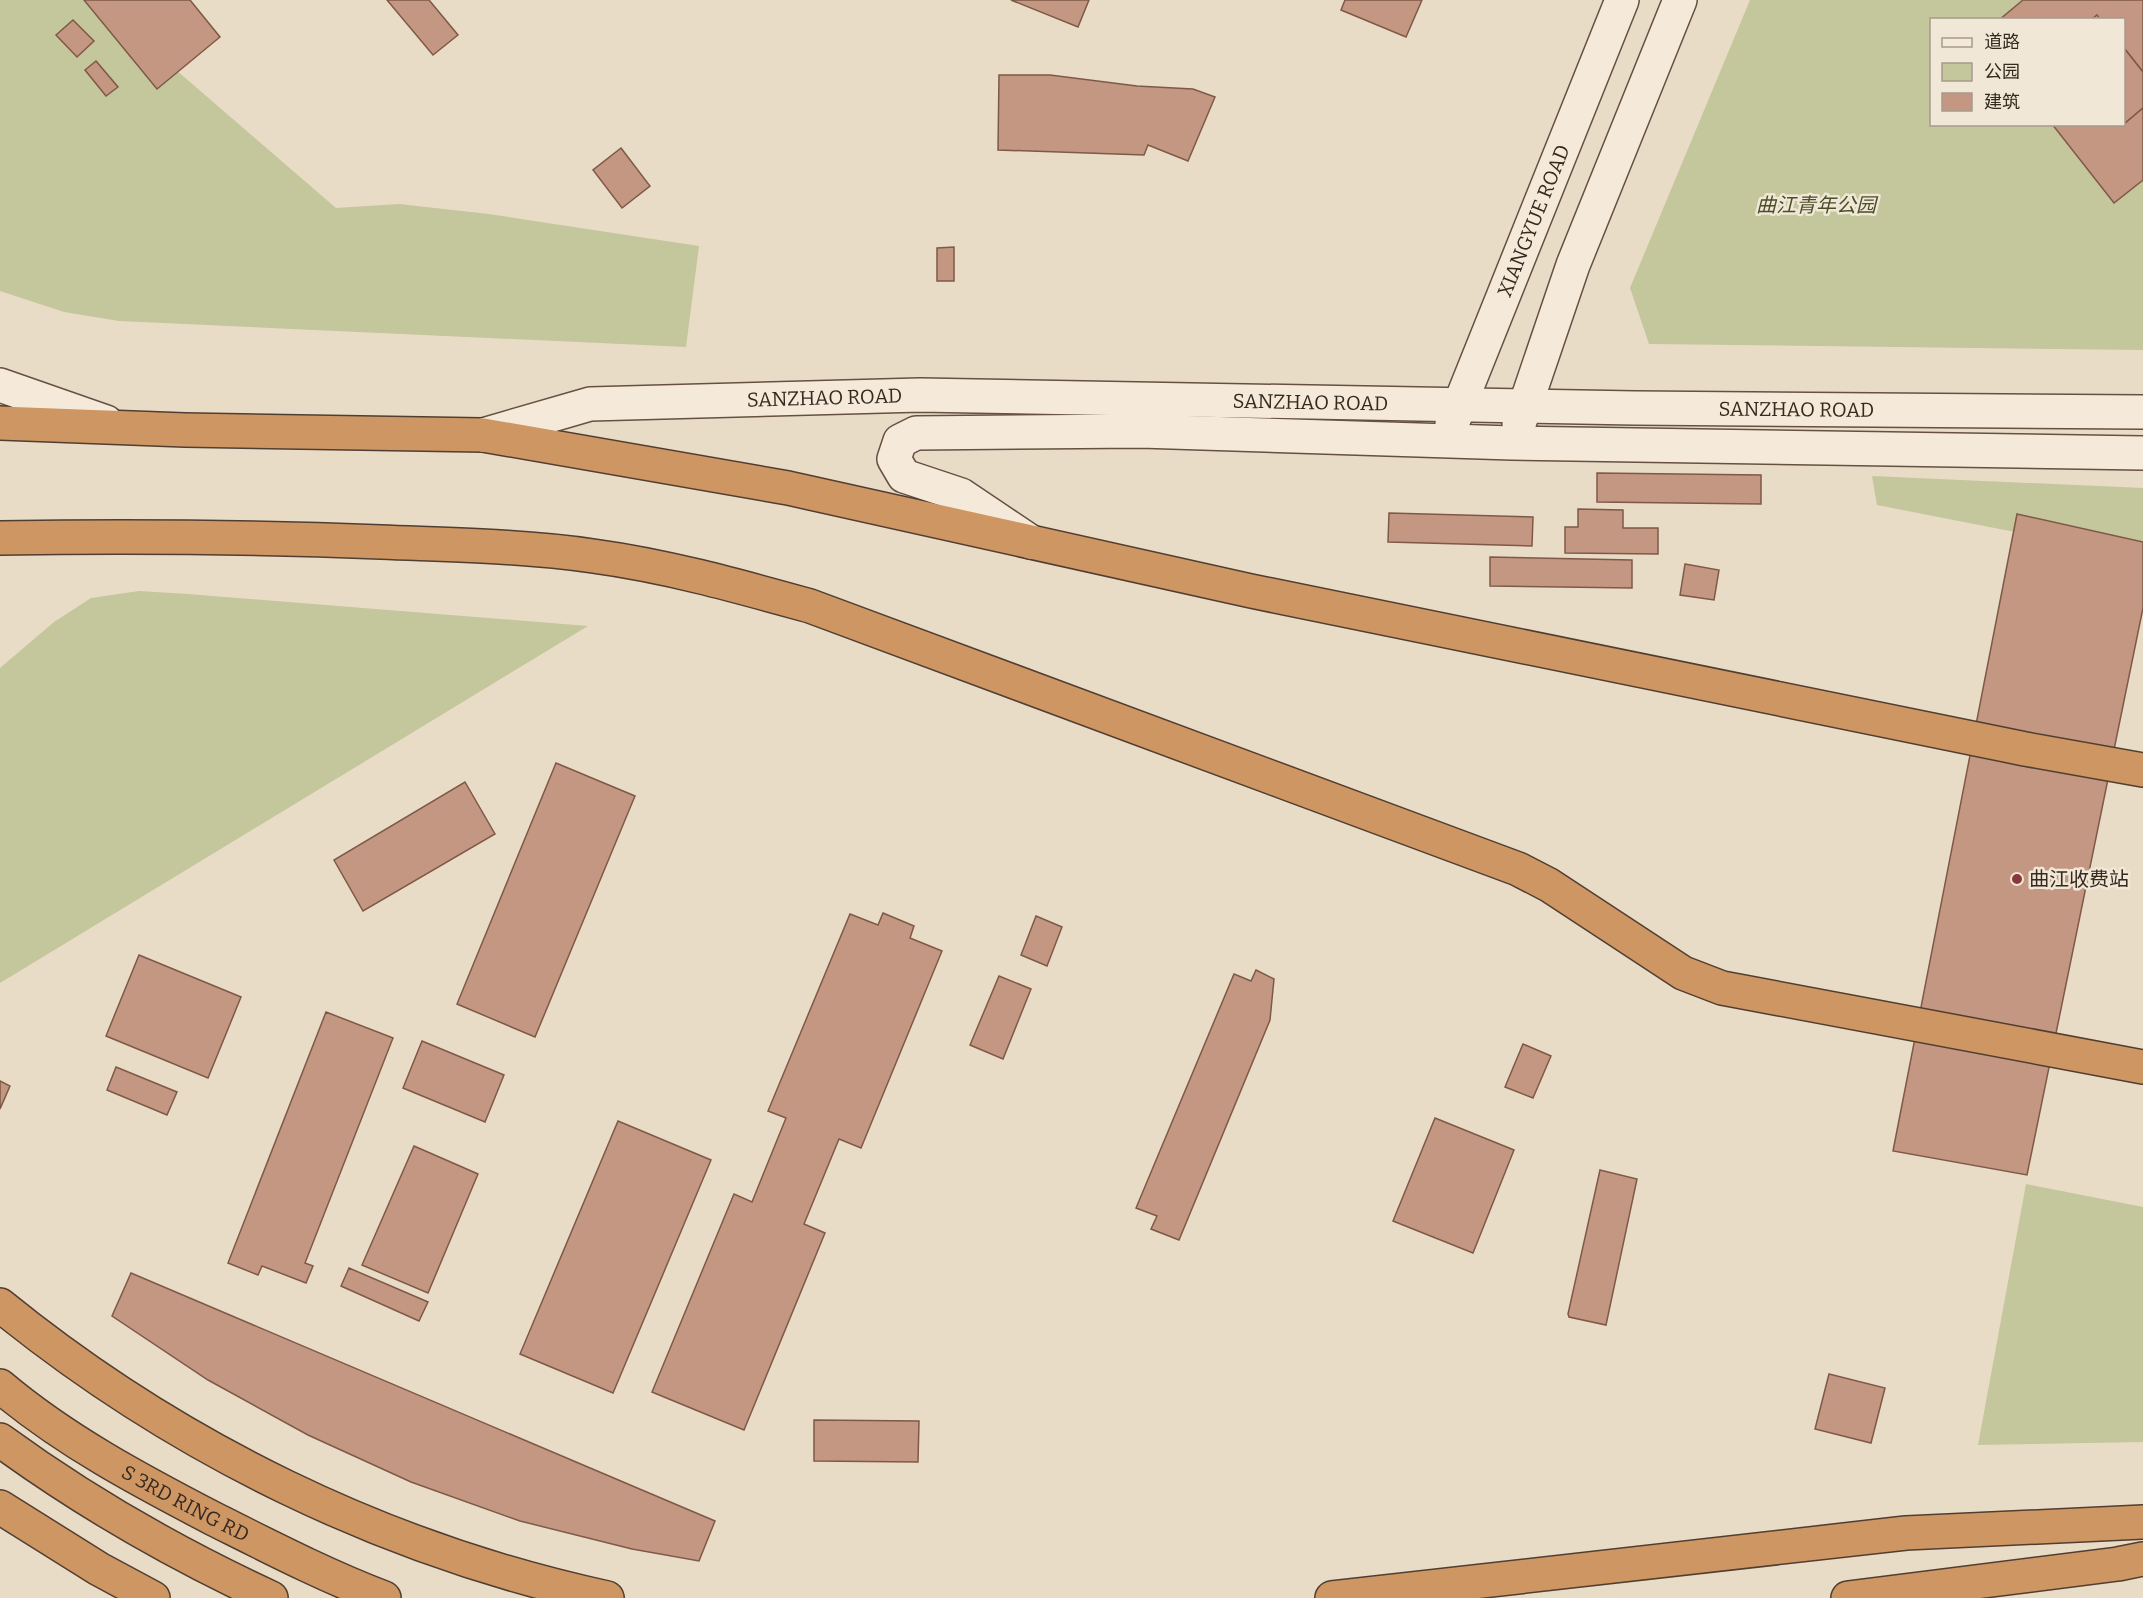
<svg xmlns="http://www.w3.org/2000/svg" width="2143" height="1598" font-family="Bitter,'Noto Sans SC',serif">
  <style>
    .green { fill: #c4c69c; fill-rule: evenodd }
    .building { fill: #c39782; stroke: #7f5947; stroke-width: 1.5 }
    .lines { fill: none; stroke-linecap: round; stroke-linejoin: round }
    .secondary-casing { stroke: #655042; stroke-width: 36 }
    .highway-casing { stroke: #513e32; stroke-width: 36 }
    .secondary { stroke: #f5ead9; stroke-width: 33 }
    .highway { stroke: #ce9662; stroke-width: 33 }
    .poi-dot { fill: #8a363d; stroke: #f1e7d6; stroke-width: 2 }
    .labels { text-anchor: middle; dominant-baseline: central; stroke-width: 5; stroke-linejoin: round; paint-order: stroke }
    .park-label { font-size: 20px; font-style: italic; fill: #484f2a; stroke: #f1e7d6 }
    .street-label { font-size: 20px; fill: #352920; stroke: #f1e7d6 }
    .poi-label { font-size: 20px; fill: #352920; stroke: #f1e7d6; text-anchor: start }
  </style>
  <rect width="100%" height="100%" fill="#e9dcc7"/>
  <g class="green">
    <path d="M0 0H95L336 208 399 204 489 214 699 246 686 347 119 321 64 312 0 291Z"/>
    <path d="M1750 0H2143V350L1649 344 1630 288ZM1932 20H2124V124H1932Z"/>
    <path d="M1872 476 2143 488V557L1877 505Z"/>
    <path d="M139 591 188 594 588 626 0 983V668L54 622 91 598Z"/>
    <path d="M2026 1184 2143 1207V1442L1978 1445Z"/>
  </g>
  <g class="building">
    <path d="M84 0H190L220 37 157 89Z"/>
    <path d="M387 0H429L458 35 433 55Z"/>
    <path d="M1011 0H1089L1078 27Z"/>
    <path d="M1345 0H1422L1406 37 1341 10Z"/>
    <path d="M2023 0H2143V72L2124 48V20H2100L2097 15 2091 20H1999Z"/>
    <path d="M73 20 94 41 77 57 56 35Z"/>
    <path d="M2124 48 2143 72V108L2124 124Z"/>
    <path d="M96 61 118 87 106 96 85 70Z"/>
    <path d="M999 75H1050L1137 86 1193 89 1215 97 1188 161 1148 145 1144 155 998 150Z"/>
    <path d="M2143 108V180L2114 203 2052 124H2124Z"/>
    <path d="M621 148 650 186 622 208 593 170Z"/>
    <path d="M954 247V281H937V248Z"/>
    <path d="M1597 473 1761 475V504L1597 502Z"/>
    <path d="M1578 509 1623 510V528H1658V554L1565 553V527H1578Z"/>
    <path d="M1389 513 1533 517 1532 546 1388 542Z"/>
    <path d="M2017 514 2143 542V608L2027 1175 1893 1151Z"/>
    <path d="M1490 557 1632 560V588L1490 586Z"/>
    <path d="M1685 564 1719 570 1714 600 1680 595Z"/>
    <path d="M556 763 635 796 535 1037 457 1004Z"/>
    <path d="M465 782 495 834 363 911 334 860Z"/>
    <path d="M883 913 914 926 910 938 942 951 861 1148 839 1139 804 1224 825 1233 744 1430 652 1392 734 1194 752 1202 786 1118 768 1111 850 914 878 925Z"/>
    <path d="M1036 916 1062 927 1047 966 1021 955Z"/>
    <path d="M139 955 241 997 208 1078 106 1036Z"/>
    <path d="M1256 970 1274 979 1270 1020 1179 1240 1151 1229 1157 1216 1136 1208 1234 974 1251 981Z"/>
    <path d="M999 976 1031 989 1003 1059 970 1045Z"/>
    <path d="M326 1012 393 1038 305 1263 313 1266 306 1283 262 1266 258 1275 228 1263Z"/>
    <path d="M422 1041 504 1075 485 1122 403 1088Z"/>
    <path d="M1523 1044 1551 1056 1533 1098 1505 1087Z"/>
    <path d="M116 1067 177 1092 167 1115 107 1090Z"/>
    <path d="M0 1081 10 1086 0 1109Z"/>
    <path d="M1435 1118 1514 1150 1473 1253 1393 1221Z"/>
    <path d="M618 1121 711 1160 613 1393 520 1354Z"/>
    <path d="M414 1146 478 1174 428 1293 362 1265Z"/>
    <path d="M1600 1170 1637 1179 1606 1325 1569 1317 1568 1314Z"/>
    <path d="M349 1268 428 1302 419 1321 341 1286Z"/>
    <path d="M131 1273 715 1521 699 1561 632 1549 520 1521 411 1482 308 1435 208 1380 112 1316Z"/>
    <path d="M1829 1374 1885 1388 1871 1443 1815 1429Z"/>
    <path d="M814 1420 919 1421 918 1462 814 1461Z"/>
  </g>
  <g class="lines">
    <defs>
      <g id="secondary">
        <path d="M0 385 106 422"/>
        <path id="s1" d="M1452 424 1622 0"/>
        <path d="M1519 424 1573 265 1680 0"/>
        <path id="s2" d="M483 435 590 404 920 395 1635 408 2143 412"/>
        <path d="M1031 542 961 495 904 476 894 459 900 441 916 433 1141 431 1512 443 2143 453"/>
      </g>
      <g id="highway">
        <path d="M0 423 185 430 483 435 788 488 1251 591 2025 749 2143 770"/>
        <path d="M0 538C127 536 254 537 381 542 451 545 524 546 593 556 667 566 738 586 810 606L1518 869 1549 885 1683 973 1722 988 2143 1067"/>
        <path d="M0 1305C176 1448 385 1550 607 1598"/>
        <path id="s3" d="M0 1386C64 1440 139 1480 214 1519 270 1547 326 1576 384 1598"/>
        <path d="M0 1440C85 1502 176 1554 271 1598"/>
        <path d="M0 1507 99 1569 153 1598"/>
        <path d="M1332 1598 1906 1533 2143 1522"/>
        <path d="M1848 1598 2118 1564 2143 1559"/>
      </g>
    </defs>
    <use href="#secondary" class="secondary-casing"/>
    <use href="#highway" class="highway-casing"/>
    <use href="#secondary" class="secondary"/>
    <use href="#highway" class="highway"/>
  </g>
  <circle class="poi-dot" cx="2017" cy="879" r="6"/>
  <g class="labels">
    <g class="park-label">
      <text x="1816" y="205">曲江青年公园</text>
    </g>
    <g class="street-label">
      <text stroke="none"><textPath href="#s1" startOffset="219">XIANGYUE ROAD</textPath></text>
      <text stroke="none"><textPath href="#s2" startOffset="346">SANZHAO ROAD</textPath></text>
      <text stroke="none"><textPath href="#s2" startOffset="832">SANZHAO ROAD</textPath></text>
      <text stroke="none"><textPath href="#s2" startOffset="1318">SANZHAO ROAD</textPath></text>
      <text stroke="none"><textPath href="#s3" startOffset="220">S 3RD RING RD</textPath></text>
    </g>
    <g class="poi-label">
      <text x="2029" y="879">曲江收费站</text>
    </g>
  </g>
  <rect x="1930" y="18" width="195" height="108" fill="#f1e7d6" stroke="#a69b8d" stroke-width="1.5"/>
  <rect x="1942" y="38" width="30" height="9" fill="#f5ead9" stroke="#a69b8d" stroke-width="1.5"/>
  <text x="1984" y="48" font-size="18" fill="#352920">道路</text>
  <rect x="1942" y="63" width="30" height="18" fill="#c4c69c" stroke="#a69b8d" stroke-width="1.5"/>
  <text x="1984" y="78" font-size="18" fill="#352920">公园</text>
  <rect x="1942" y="93" width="30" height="18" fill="#c39782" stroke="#a69b8d" stroke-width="1.5"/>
  <text x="1984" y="108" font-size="18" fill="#352920">建筑</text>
</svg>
